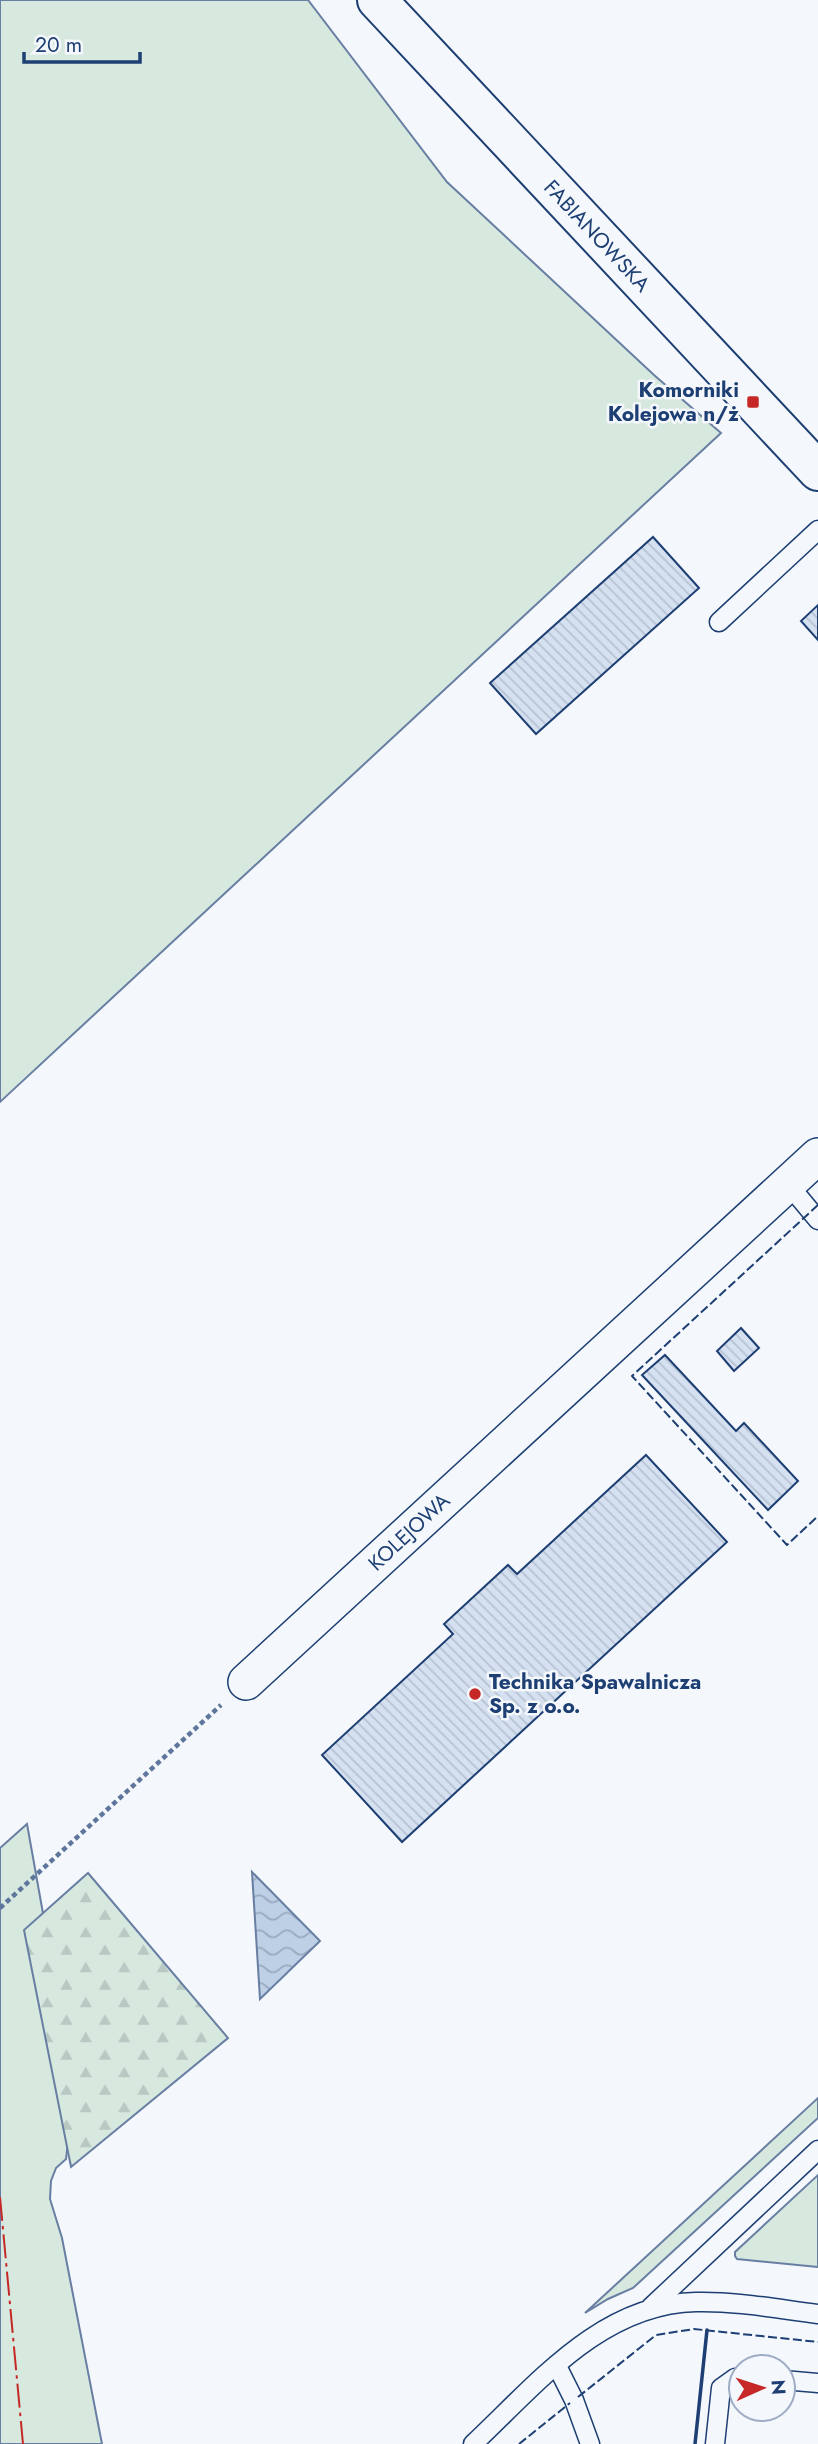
<svg xmlns="http://www.w3.org/2000/svg" width="818" height="2444" font-family="Jost,sans-serif">
  <style>
    .grass { fill: #d7e8df; stroke: #687fa3; stroke-width: 2 }
    .forest { fill: url(#forest-firs); stroke: #687fa3; stroke-width: 2 }
    .water { fill: url(#water-waves); stroke: #687fa3; stroke-width: 2 }
    .building { fill: url(#building-back-hatch); stroke: #1d3f73; stroke-width: 2 }
    .lines { fill: none; stroke-linecap: round; stroke-linejoin: round }
    .service-casing { stroke: #1d3f73; stroke-width: 21 }
    .minor-casing { stroke: #1d3f73; stroke-width: 38 }
    .tertiary-casing { stroke: #1d3f73; stroke-width: 42 }
    .path { stroke: #5e769c; stroke-width: 4.5; stroke-dasharray: 5 3.5; stroke-linecap: butt }
    .service { stroke: #f4f7fb; stroke-width: 18 }
    .minor { stroke: #f4f7fb; stroke-width: 35 }
    .tertiary { stroke: #f4f7fb; stroke-width: 38 }
    .fence { stroke: #1d3f73; stroke-width: 2; stroke-dasharray: 9 3.5; stroke-linecap: butt }
    .wall { stroke: #1d3f73; stroke-width: 3.5 }
    .power { stroke: #c62828; stroke-width: 2; stroke-dasharray: 24 5 3.5 5; stroke-linecap: butt }
    .poi-dot { fill: #c62828; stroke: #f4f7fb; stroke-width: 2.5 }
    .labels { text-anchor: middle; dominant-baseline: central; stroke-width: 5; stroke-linejoin: round; paint-order: stroke }
    .street-label { font-size: 21px; fill: #1d3f73; stroke: #f4f7fb }
    .poi-label { font-size: 21px; font-weight: bold; fill: #1d3f73; stroke: #f4f7fb; text-anchor: end }
  </style>
  <defs>
    <pattern id="forest-firs" width="22" height="20" patternUnits="userSpaceOnUse" patternTransform="scale(1.75)"><rect width="22" height="20" fill="#d7e8df"/><path d="M5 1l3.5 6h-7zM16 11l3.5 6h-7z" fill="#b8c8c3"/></pattern>
    <pattern id="water-waves" width="16" height="10" patternUnits="userSpaceOnUse" patternTransform="scale(1.75)"><rect width="16" height="10" fill="#bed0e5"/><path d="M0 5q4-4 8 0t8 0" fill="none" stroke="#9aaabe"/></pattern>
    <pattern id="building-back-hatch" width="6" height="6" patternUnits="userSpaceOnUse" patternTransform="scale(1.75)"><rect width="6" height="6" fill="#d5e0f0"/><path d="M-1 5l2 2M0 0l6 6M5-1l2 2" fill="none" stroke="#b6c1d1"/></pattern>
  </defs>
  <rect width="100%" height="100%" fill="#f4f7fb"/>
  <g class="grass">
    <path d="M0 0H308L447 182 654 375 721 433 0 1102Z"/>
    <path d="M27 1824 44 1919 68 2142 66 2159 56 2168 51 2181 50 2199 62 2238 102 2444H0V1848Z"/>
    <path d="M818 2098V2118L633 2288 608 2299 585 2313Z"/>
    <path d="M818 2175V2267L737 2259 735 2256V2252Z"/>
  </g>
  <path class="forest" d="M88 1873 228 2038 71 2167 24 1930Z"/>
  <path class="water" d="M252 1872 320 1941 260 1999Z"/>
  <g class="building">
    <path d="M653 537 699 588 536 734 490 683Z"/>
    <path d="M818 605V640L801 621Z"/>
    <path d="M741 1328 759 1348 734 1371 717 1351Z"/>
    <path d="M665 1355 736 1431 744 1423 798 1481 768 1510 642 1375Z"/>
    <path d="M646 1455 727 1542 402 1842 322 1755 453 1634 444 1624 508 1565 517 1574Z"/>
  </g>
  <g class="lines">
    <defs>
      <g id="service">
        <path d="M719 622 818 530"/>
        <path d="M788 1184 818 1220"/>
        <path d="M651 2307 818 2150"/>
        <path d="M557 2366 574 2400 590 2444"/>
        <path d="M783 2380 818 2383"/>
        <path d="M473 2444C537 2384 601 2304 696 2302 736 2301 778 2309 818 2314"/>
        <path d="M715 2444 721 2388 735 2378 741 2377"/>
      </g>
      <path id="minor" d="M246 1682 818 1156"/>
      <path id="tertiary" d="M377 0 818 471"/>
    </defs>
    <use href="#service" class="service-casing"/>
    <use href="#minor" class="minor-casing"/>
    <use href="#tertiary" class="tertiary-casing"/>
    <path class="path" d="M0 1908 221 1705"/>
    <use href="#service" class="service"/>
    <use href="#minor" class="minor"/>
    <use href="#tertiary" class="tertiary"/>
    <g class="fence">
      <path d="M818 1205 632 1376 787 1545 818 1516"/>
      <path d="M578 2397 656 2335 694 2329 818 2342"/>
      <path d="M519 2444 570 2403"/>
    </g>
    <path class="wall" d="M695 2444 707 2330"/>
    <path class="power" d="M0 2197 23 2444"/>
  </g>
  <g class="poi-dot">
    <rect x="746" y="395" width="14" height="14" rx="3.5"/>
    <circle cx="475" cy="1694" r="7"/>
  </g>
  <g class="labels">
    <g class="street-label">
      <text transform="translate(597 236) rotate(47)">FABIANOWSKA</text>
      <text transform="translate(409 1532) rotate(-43)">KOLEJOWA</text>
    </g>
    <g class="poi-label">
      <text x="739" y="390">Komorniki<tspan x="739" dy="24">Kolejowa n/ż</tspan></text>
      <text x="489" y="1682" text-anchor="start">Technika Spawalnicza<tspan x="489" dy="24">Sp. z o.o.</tspan></text>
    </g>
  </g>
  <g transform="translate(762 2388) rotate(87)"><circle r="33" fill="#f4f7fb" stroke="#9eadc5" stroke-width="2"/>
  <path d="M0-5L12 26L0 18L-12 26Z" fill="#c62828"/>
  <text y="-10" font-size="19" font-weight="bold" text-anchor="middle" fill="#1d3f73">N</text>
  </g>
  <path d="M24 52v10h116v-10" fill="none" stroke="#1d3f73" stroke-width="3.5"/>
  <text x="35" y="52" font-size="21" fill="#1d3f73" stroke="#f4f7fb" stroke-width="5" paint-order="stroke">20 m</text>
</svg>
